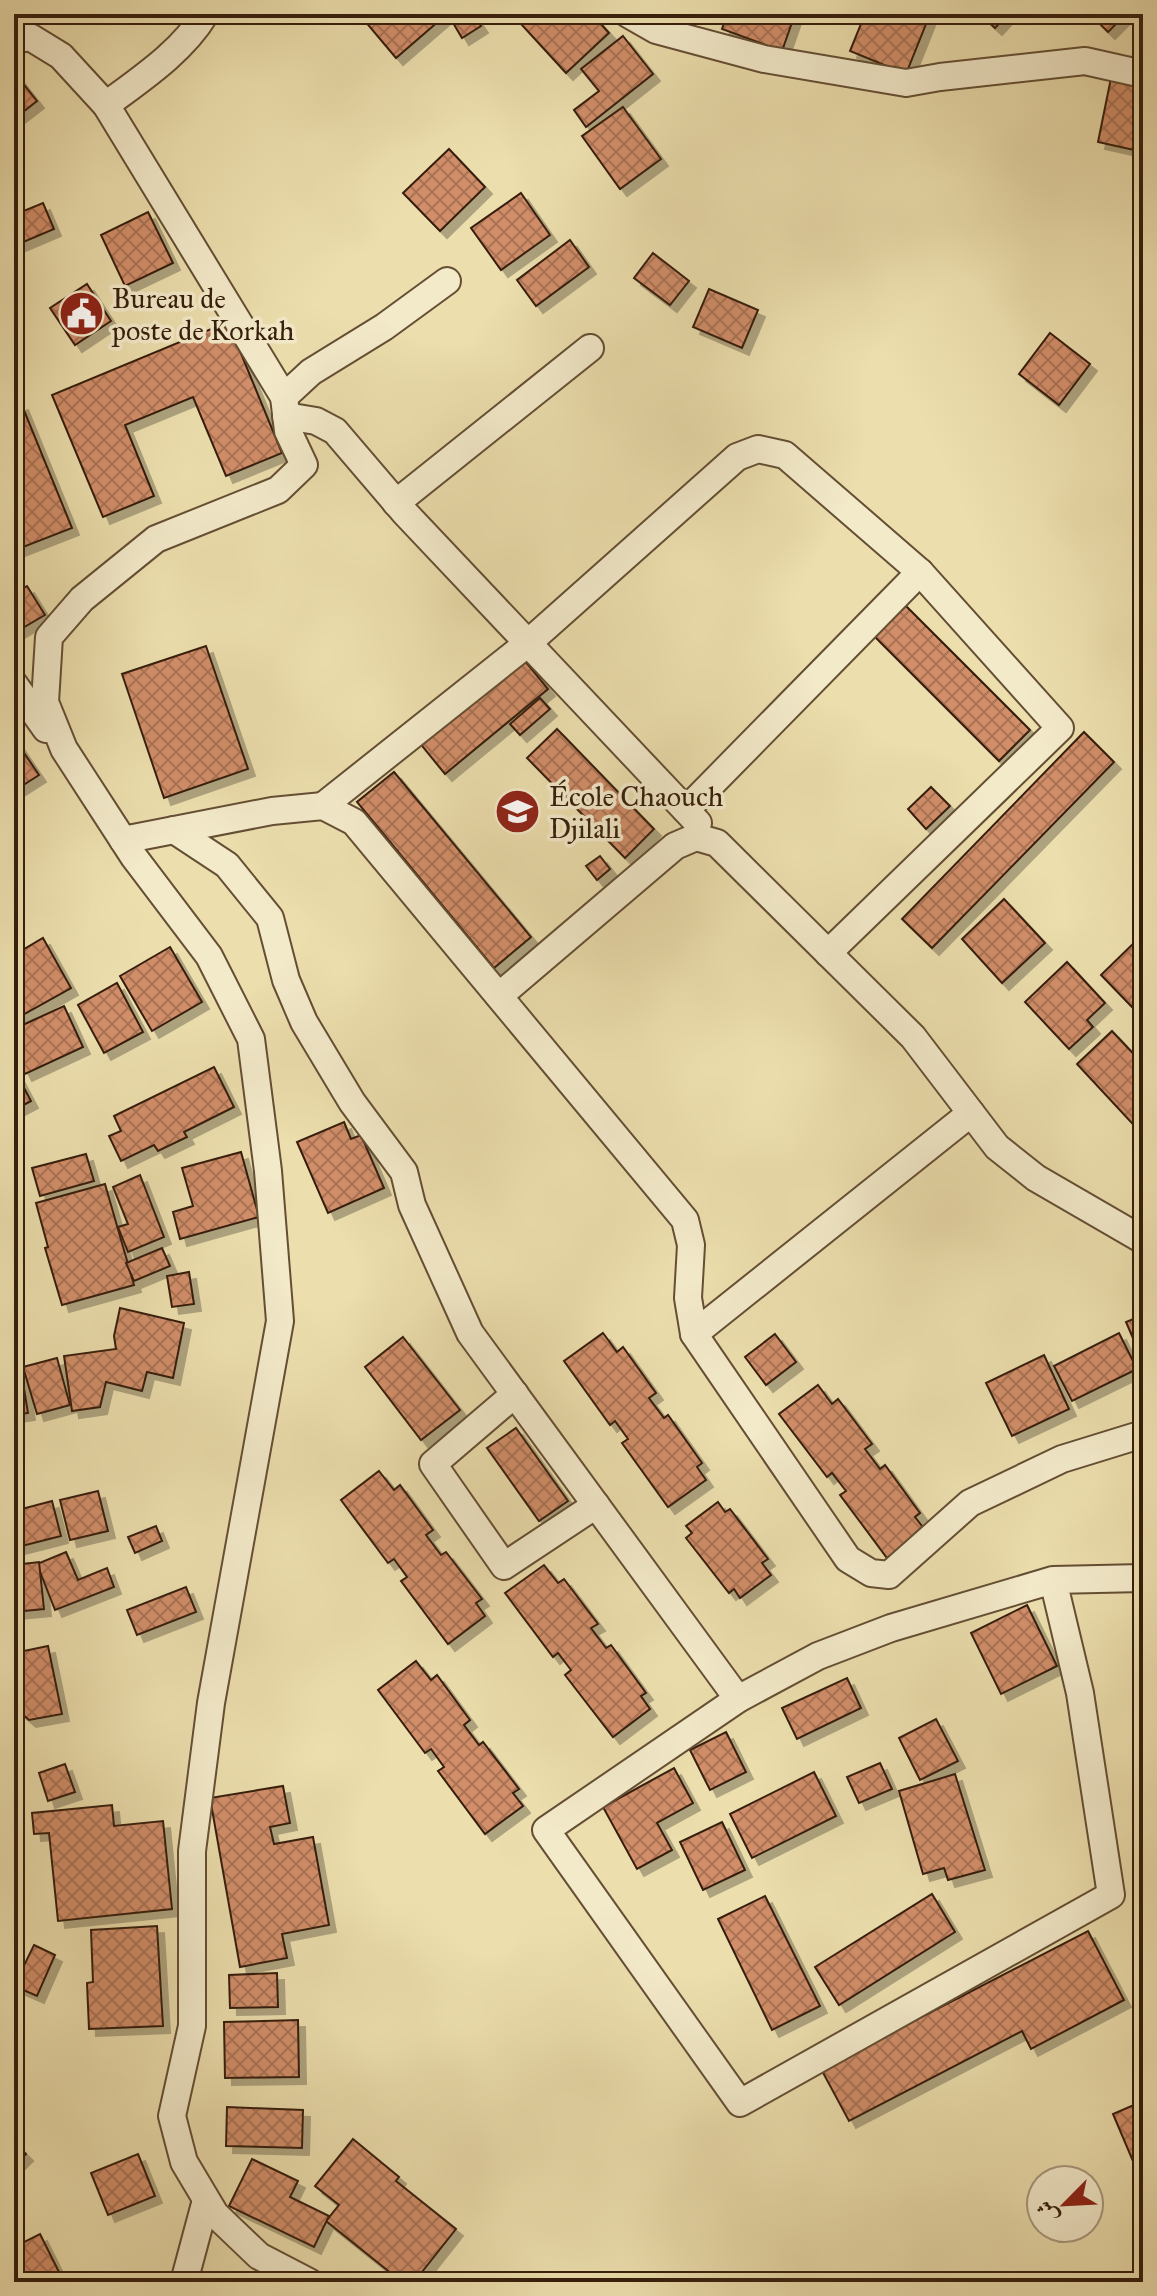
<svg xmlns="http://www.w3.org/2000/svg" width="1157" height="2296" font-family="'IM FELL Great Primer',Amiri,serif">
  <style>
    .building { fill: url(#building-cross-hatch); stroke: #361e0c; stroke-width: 2; filter: url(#shadow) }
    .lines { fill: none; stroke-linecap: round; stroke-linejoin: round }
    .minor-casing { stroke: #644e34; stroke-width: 30 }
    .minor { stroke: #f3eaca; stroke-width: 26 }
    .labels { text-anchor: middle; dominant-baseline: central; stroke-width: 7; stroke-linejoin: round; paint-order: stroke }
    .poi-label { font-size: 28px; fill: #361e0c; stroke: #f3eaca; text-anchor: start }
  </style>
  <defs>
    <pattern id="building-cross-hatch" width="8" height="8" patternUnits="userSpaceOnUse" patternTransform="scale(2)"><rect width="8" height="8" fill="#d18e69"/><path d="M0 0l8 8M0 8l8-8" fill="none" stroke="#aa7355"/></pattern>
    <filter id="shadow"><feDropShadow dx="7" dy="7" stdDeviation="0" flood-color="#0004"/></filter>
  </defs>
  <rect width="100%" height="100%" fill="#ecdead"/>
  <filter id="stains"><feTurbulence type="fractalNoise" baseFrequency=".0025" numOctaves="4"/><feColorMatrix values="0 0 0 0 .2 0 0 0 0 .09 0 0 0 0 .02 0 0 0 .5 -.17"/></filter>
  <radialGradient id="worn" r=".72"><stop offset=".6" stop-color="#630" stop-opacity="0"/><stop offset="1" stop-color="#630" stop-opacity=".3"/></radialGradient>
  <g class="building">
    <path d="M359 14H447L396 58Z"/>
    <path d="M464 14H473L481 26 462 38 452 21Z"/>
    <path d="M534 14H592L609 33 566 73 522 25Z"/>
    <path d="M727 14H795L782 51 722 29Z"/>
    <path d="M865 14H914L928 19 906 74 850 51Z"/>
    <path d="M980 14H1008L995 28Z"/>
    <path d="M1090 14H1126L1108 32Z"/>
    <path d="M623 36 653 74 586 127 574 110 599 91 581 69Z"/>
    <path d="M14 72 37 101 14 119Z"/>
    <path d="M1111 78 1143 85V152L1098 142Z"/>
    <path d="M623 107 661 159 620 189 582 136Z"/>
    <path d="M449 149 485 187 440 231 403 193Z"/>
    <path d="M521 193 550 235 501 270 471 228Z"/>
    <path d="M43 203 54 229 14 246V215Z"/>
    <path d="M148 212 173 263 125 286 101 235Z"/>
    <path d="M570 240 589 267 536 306 517 280Z"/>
    <path d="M653 253 689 281 670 305 634 278Z"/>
    <path d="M87 284 111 321 75 345 50 308Z"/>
    <path d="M709 289 758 310 742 348 693 327Z"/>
    <path d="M228 322 282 453 226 476 193 397 125 425 154 496 103 517 52 395Z"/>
    <path d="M1050 333 1090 364 1059 405 1019 374Z"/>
    <path d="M21 403 72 528 18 549 14 538V406Z"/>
    <path d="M27 586 45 615 14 633V594Z"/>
    <path d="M904 604 1030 730 999 761 873 635Z"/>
    <path d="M206 646 248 769 164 798 122 674Z"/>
    <path d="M521 656 548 689 445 774 418 741Z"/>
    <path d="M540 698 550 709 520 735 510 724Z"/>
    <path d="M557 729 654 829 625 858 527 758Z"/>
    <path d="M1084 732 1114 762 932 948 902 919Z"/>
    <path d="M14 738 39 775 14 791Z"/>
    <path d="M394 772 531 937 494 968 357 802Z"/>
    <path d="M931 787 950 806 926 829 908 809Z"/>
    <path d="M600 856 610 869 597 880 586 866Z"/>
    <path d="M1004 899 1045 943 1002 983 962 939Z"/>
    <path d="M1143 934V998L1133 1008 1101 975Z"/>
    <path d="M43 938 71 988 19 1017 14 1008V955Z"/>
    <path d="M170 947 202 1002 152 1031 120 976Z"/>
    <path d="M1067 962 1105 1003 1087 1020 1093 1027 1069 1049 1025 1002Z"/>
    <path d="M117 983 143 1032 104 1053 78 1005Z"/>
    <path d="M64 1006 83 1047 25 1074 14 1052V1029Z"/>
    <path d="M1112 1031 1143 1064V1135L1077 1064Z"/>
    <path d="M214 1067 234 1107 184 1132 187 1137 158 1151 154 1145 121 1161 109 1136 121 1131 114 1116Z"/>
    <path d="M14 1069 31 1101 14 1110Z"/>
    <path d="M344 1122 351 1139 361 1135 384 1188 328 1213 297 1142Z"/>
    <path d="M241 1152 259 1217 180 1239 173 1212 193 1206 182 1168Z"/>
    <path d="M86 1154 94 1181 40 1196 32 1168Z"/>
    <path d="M140 1175 164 1237 128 1252 118 1227 128 1224 113 1187Z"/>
    <path d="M105 1184 134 1285 62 1305 45 1248 48 1247 36 1203Z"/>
    <path d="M162 1248 170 1266 134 1281 126 1263Z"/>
    <path d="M189 1272 194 1304 172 1307 167 1276Z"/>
    <path d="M120 1308 184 1323 173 1378 147 1372 142 1391 106 1382 100 1407 72 1411 64 1356 116 1349 114 1336Z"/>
    <path d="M1143 1315V1359H1142L1126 1322Z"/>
    <path d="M603 1333 617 1352 623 1347 656 1393 649 1398 664 1418 668 1415 702 1463 697 1467 706 1480 668 1507 622 1443 628 1439 615 1421 610 1425 564 1361Z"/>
    <path d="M1119 1333 1137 1369 1072 1401 1054 1366Z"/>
    <path d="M775 1334 796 1362 766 1385 745 1357Z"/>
    <path d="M403 1337 460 1410 421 1440 365 1367Z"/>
    <path d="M1044 1355 1069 1409 1012 1436 986 1383Z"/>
    <path d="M57 1358 70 1405 37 1414 23 1367Z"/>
    <path d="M20 1364 28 1413 14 1415V1365Z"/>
    <path d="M818 1385 832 1404 838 1399 872 1444 865 1449 880 1469 885 1465 920 1513 915 1517 925 1530 887 1558 840 1495 846 1491 832 1473 827 1477 779 1414Z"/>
    <path d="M516 1428 568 1501 539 1521 487 1448Z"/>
    <path d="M379 1471 394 1490 400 1485 433 1530 426 1535 441 1555 446 1552 482 1599 476 1603 485 1616 448 1644 401 1581 407 1577 394 1559 388 1563 341 1500Z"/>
    <path d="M98 1491 108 1531 70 1540 60 1500Z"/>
    <path d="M52 1501 61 1536 14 1548V1511Z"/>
    <path d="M718 1502 725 1512 730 1509 768 1559 762 1563 771 1575 740 1598 734 1589 729 1593 686 1538 692 1533 686 1526Z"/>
    <path d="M156 1526 162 1541 135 1553 128 1537Z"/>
    <path d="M66 1552 78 1580 107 1568 114 1587 55 1610 37 1564Z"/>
    <path d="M39 1562 44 1609 14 1612V1565Z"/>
    <path d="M544 1565 558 1583 564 1579 598 1624 591 1628 606 1648 611 1645 646 1693 641 1696 650 1709 613 1737 565 1675 571 1670 558 1653 553 1657 505 1593Z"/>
    <path d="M186 1587 196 1612 137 1635 127 1610Z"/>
    <path d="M1027 1605 1057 1666 1001 1694 971 1633Z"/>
    <path d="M48 1646 62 1714 29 1720 14 1707V1653Z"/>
    <path d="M416 1661 431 1680 437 1675 470 1720 464 1725 479 1745 483 1742 519 1789 513 1793 523 1806 485 1834 438 1771 444 1767 431 1749 425 1753 378 1690Z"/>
    <path d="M847 1678 861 1708 797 1739 782 1708Z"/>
    <path d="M936 1719 958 1761 920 1780 899 1738Z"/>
    <path d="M726 1732 746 1772 710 1790 690 1750Z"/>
    <path d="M880 1763 892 1789 859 1803 847 1777Z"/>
    <path d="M65 1764 75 1792 48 1801 39 1773Z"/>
    <path d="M674 1768 693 1803 657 1823 672 1850 637 1869 603 1807Z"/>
    <path d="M814 1772 836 1816 752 1858 730 1814Z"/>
    <path d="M955 1774 985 1870 948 1880 944 1868 923 1874 899 1791Z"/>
    <path d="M283 1786 290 1823 270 1827 274 1844 313 1837 329 1925 282 1934 287 1958 240 1967 210 1798Z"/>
    <path d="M112 1805 114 1826 163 1821 172 1909 58 1921 49 1833 34 1834 32 1813Z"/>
    <path d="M722 1822 745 1870 703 1890 680 1842Z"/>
    <path d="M932 1894 955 1932 839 2005 815 1967Z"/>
    <path d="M765 1896 820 2006 772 2030 718 1919Z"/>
    <path d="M157 1926 163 2026 89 2029 87 1983 93 1982 91 1930Z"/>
    <path d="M1088 1931 1124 2000 1031 2049 1022 2031 849 2121 821 2069Z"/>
    <path d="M34 1945 55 1955 37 1996 14 1986Z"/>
    <path d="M277 1973 278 2007 230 2008 229 1975Z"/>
    <path d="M298 2020 299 2077 225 2078 224 2022Z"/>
    <path d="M1143 2101V2162L1135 2166 1113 2114Z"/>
    <path d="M227 2107 303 2110 302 2148 226 2146Z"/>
    <path d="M353 2139 399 2177 396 2181 456 2229 414 2282H402L326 2221 339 2205 315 2186Z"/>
    <path d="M14 2142 26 2154 14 2166Z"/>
    <path d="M138 2154 155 2196 108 2215 91 2173Z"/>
    <path d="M252 2159 298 2181 290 2197 329 2216 314 2247 229 2206Z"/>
    <path d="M40 2234 64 2282H14V2247Z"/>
  </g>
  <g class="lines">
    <defs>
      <g id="minor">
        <path d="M628 14 656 30 764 59 906 83 940 77 1085 61 1143 74"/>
        <path d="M14 40 30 37 61 56 106 105 284 397 288 431 304 465 278 490 156 539 82 599 49 637 45 702 64 749 134 857 209 956 251 1039 268 1171 280 1321 211 1703 192 1851V2026L172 2116 184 2162 215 2214 259 2256 309 2282"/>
        <path d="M106 105C141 79 182 52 205 14"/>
        <path d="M284 397 311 372 384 327 447 281"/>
        <path d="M286 416 316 421 335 431 405 513 698 823"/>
        <path d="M396 503 590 348"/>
        <path d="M14 684 46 729"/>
        <path d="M323 806 528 643 737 457 758 449 785 455 920 572"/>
        <path d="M686 810 920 572 1060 728 828 953"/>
        <path d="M174 830 227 865 270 918 286 980 304 1022 352 1102 404 1172 412 1205 470 1333 738 1699"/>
        <path d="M123 840 272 811 323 806 354 822 685 1220 691 1245 688 1298 694 1334 848 1559 871 1573 889 1575 970 1503 1062 1459 1143 1434"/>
        <path d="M499 996 675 846 696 837 717 843 913 1037 997 1147 1036 1178 1143 1240"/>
        <path d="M694 1334 971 1113"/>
        <path d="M515 1394 433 1464 504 1566 596 1505"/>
        <path d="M1053 1580 1080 1693 1111 1895 740 2103 546 1830 738 1699 818 1656 891 1628 1053 1580 1143 1578"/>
        <path d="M184 2282 206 2200"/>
      </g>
    </defs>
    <use href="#minor" class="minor-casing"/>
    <use href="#minor" class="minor"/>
  </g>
  <defs>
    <symbol id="civic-disc" viewBox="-11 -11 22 22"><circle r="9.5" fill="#8f2418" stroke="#f3eaca"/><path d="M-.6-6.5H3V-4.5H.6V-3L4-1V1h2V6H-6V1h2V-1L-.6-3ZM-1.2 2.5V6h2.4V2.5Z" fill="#fff"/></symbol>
    <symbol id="school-disc" viewBox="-11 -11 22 22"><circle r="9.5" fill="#8f2418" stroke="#f3eaca"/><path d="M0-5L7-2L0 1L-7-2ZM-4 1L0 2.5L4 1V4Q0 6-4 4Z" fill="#fff"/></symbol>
  </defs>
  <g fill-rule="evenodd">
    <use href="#civic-disc" x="56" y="288" width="51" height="51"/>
    <use href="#school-disc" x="492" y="786" width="51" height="51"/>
  </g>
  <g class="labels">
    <g class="poi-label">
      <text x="112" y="298">Bureau de<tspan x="112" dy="32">poste de Korkah</tspan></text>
      <text x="549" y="796">École Chaouch<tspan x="549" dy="32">Djilali</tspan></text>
    </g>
  </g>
  <rect width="1157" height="2296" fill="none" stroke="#ecdead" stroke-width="48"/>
  <rect x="16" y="16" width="1125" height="2264" fill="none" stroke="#361e0c" stroke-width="4"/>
  <rect x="24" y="24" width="1109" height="2248" fill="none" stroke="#361e0c" stroke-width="2"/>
  <g transform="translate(1065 2204) rotate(246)"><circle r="38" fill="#f3eaca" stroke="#a7987e" stroke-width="2"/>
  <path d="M0-6L14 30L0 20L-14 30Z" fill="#8f2418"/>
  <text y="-12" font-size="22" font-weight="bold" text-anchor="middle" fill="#361e0c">ش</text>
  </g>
  <rect width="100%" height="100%" filter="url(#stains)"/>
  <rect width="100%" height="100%" fill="url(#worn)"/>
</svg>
